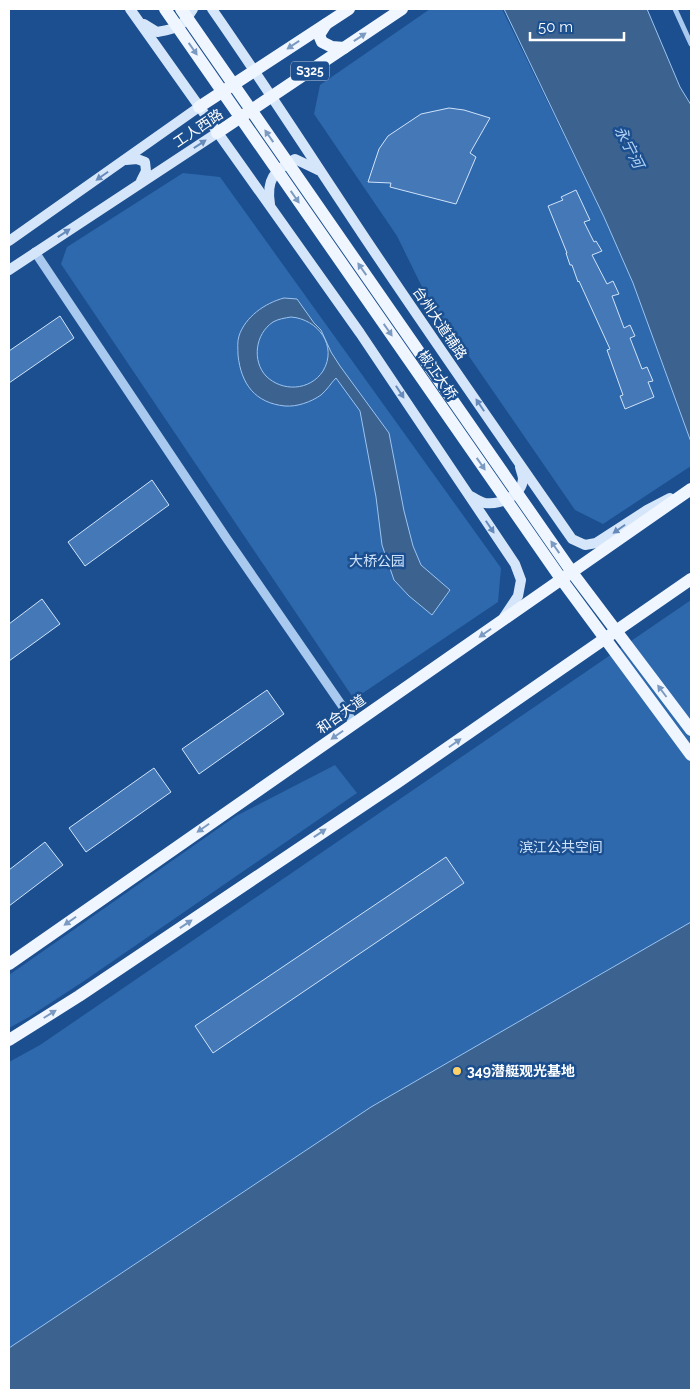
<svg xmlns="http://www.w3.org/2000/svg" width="700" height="1399" font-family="Raleway,'Noto Sans SC',sans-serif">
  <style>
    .green { fill: #2e69ad }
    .water { fill: #3c6290; stroke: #9cc4f0; fill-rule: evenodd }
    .building { fill: #4478b7; stroke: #cfe3fa }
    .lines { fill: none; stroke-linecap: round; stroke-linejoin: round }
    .minor { stroke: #a9c9ee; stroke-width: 5 }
    .tertiary { stroke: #a9c9ee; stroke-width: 9 }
    .secondary { stroke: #d6e6fa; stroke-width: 10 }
    .primary { stroke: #f0f6ff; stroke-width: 12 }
    .oneway { fill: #7b9ac1 }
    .oneway2 { fill: #668bba }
    .poi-dot { fill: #ffd166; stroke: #1b4f8f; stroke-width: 2 }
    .labels { text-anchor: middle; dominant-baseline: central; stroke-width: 5; stroke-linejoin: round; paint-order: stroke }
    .shield { fill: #1b4f8f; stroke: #bbcadd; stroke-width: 1 }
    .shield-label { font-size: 12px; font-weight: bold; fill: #fff }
    .street-label { font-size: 14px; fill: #fff; stroke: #1b4f8f }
    .park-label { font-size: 14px; fill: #cfe3fa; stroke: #1b4f8f }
    .poi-label { font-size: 14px; font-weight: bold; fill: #fff; stroke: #1b4f8f; text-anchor: start }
    .water-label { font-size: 15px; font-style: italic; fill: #b5d3f5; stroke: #1b4f8f }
  </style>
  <rect width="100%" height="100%" fill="#1b4f8f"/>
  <g class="green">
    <path d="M430 9H502L604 217 633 283 691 442V466L603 524 575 510 424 291 397 236 314 114 320 85Z"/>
    <path d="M183 173 220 177 501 568 498 602 354 699 61 264 67 247Z"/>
    <path d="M691 600V922L371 1107 9 1348V1062L40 1045Z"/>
    <path d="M335 765 357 793 84 981 29 1017 9 1028V975L236 816Z"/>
  </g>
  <g class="water">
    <path d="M504 9H647L680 87 691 105V442L633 283 604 217Z"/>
    <path d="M284 298 297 299 314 323 321 330 331 352 340 366 389 433 404 511 413 546 421 565 450 590 432 615 409 596 394 580 382 545 376 497 360 411 336 378C331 383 327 390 321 395 311 402 297 407 285 406 255 403 241 384 238 355 238 349 237 342 239 336 245 317 265 303 284 298ZM291 317C318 319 338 346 323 371 310 391 282 392 266 376 252 361 255 334 273 322 278 319 285 318 291 317Z"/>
    <path d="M691 922V1390H9V1348L371 1107Z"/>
  </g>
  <g class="building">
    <path d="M449 108 464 110 490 118 470 153 476 157 456 204 390 187 391 183 368 182 379 149 388 136 421 114Z"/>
    <path d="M576 190 590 220 584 222 594 242 596 241 602 251 592 255 607 284 613 281 619 294 612 296 624 328 630 325 635 336 630 338 642 369 647 367 653 381 648 382 654 397 625 409 620 396 623 395 607 350 610 349 579 281 578 282 572 265H570L566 253H567L548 206 563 200 561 197Z"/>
    <path d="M60 316 74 338 9 383V351Z"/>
    <path d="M152 480 169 505 85 566 68 542Z"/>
    <path d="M42 599 60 624 9 661V624Z"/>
    <path d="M267 690 284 714 199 774 182 749Z"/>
    <path d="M154 768 171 792 86 852 69 828Z"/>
    <path d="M45 842 63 865 9 906V870Z"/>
    <path d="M446 857 464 883 213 1053 195 1026Z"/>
  </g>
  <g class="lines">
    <path class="minor" d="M675 9 691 44"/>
    <path class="tertiary" d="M35 252 227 539 354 723"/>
    <g class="secondary">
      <path d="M130 9 360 333 515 564 521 580 518 596 504 617"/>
      <path d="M212 9C265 85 315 163 367 241 434 341 503 440 572 539L585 545 596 543 647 510 670 498"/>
      <path d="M144 24 157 32C179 28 181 28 193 9"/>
      <path d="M126 160 137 159 145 162 146 171 141 181"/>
      <path d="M270 204C266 180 274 170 295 159L318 170"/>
      <path d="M9 241 199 107"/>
      <path d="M9 270 217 133"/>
      <path d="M470 496C475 498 480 502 485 503 499 505 522 496 523 479 523 476 521 471 520 467"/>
    </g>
    <g class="primary">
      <path d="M165 9 564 583 691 755"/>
      <path d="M181 9 574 575 691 730"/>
      <path d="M326 24 319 35 322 42 332 47 344 48"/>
      <path d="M199 107 349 9"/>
      <path d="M217 133 402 9"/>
      <path d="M9 964 691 489"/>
      <path d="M9 1040 79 996 398 782 691 579"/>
    </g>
  </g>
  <defs><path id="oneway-solid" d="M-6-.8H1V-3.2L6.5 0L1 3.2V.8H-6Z" transform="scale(1.25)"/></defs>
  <g class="oneway">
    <use href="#oneway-solid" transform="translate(360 37) rotate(-34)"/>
    <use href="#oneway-solid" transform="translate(293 45) rotate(146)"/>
    <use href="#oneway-solid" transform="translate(193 49) rotate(55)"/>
    <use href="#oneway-solid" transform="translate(269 136) rotate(-125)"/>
    <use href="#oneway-solid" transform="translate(295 197) rotate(55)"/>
    <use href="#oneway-solid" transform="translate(362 269) rotate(-125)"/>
    <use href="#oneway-solid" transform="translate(388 330) rotate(55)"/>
    <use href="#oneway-solid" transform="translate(481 464) rotate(55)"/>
    <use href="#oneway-solid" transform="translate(555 547) rotate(-125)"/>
    <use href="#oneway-solid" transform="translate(485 633) rotate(145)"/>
    <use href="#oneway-solid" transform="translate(662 691) rotate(-127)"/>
    <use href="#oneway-solid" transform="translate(337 735) rotate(145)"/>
    <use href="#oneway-solid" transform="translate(455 743) rotate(-35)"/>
    <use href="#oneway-solid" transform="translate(203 828) rotate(145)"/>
    <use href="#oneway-solid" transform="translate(320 833) rotate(-34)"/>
    <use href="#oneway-solid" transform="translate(70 921) rotate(145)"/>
    <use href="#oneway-solid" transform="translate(186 924) rotate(-34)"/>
    <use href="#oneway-solid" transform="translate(50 1014) rotate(-32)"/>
  </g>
  <g class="oneway2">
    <use href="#oneway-solid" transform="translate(200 144) rotate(-33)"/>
    <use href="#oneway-solid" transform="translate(102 176) rotate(145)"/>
    <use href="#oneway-solid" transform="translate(64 233) rotate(-33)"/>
    <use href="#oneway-solid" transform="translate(400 392) rotate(57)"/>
    <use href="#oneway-solid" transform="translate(480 405) rotate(-124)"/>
    <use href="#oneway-solid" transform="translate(490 527) rotate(56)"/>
    <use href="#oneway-solid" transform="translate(619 529) rotate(145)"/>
  </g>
  <circle class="poi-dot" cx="457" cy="1071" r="5"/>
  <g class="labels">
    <rect class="shield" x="291" y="61.5" width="38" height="19" rx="4"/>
    <g class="shield-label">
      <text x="310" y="71">S325</text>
    </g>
    <g class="street-label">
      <text transform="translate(198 128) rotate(-34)">工人西路</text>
      <text transform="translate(440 323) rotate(56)">台州大道辅路</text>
      <text transform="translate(438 375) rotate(55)">椒江大桥</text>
      <text transform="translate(341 714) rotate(-35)">和合大道</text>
    </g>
    <g class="park-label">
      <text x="377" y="561">大桥公园</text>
      <text x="561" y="847">滨江公共空间</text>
    </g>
    <g class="poi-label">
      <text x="467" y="1071">349潜艇观光基地</text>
    </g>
    <g class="water-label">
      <text transform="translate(629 147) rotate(63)">永宁河</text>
    </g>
  </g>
  <rect width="700" height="1399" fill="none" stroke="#ffffff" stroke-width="20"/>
  <path d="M530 32v8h94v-8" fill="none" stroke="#ffffff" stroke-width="2.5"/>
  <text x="538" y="32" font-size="15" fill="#ffffff" stroke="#1b4f8f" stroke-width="4" paint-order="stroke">50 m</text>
</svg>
